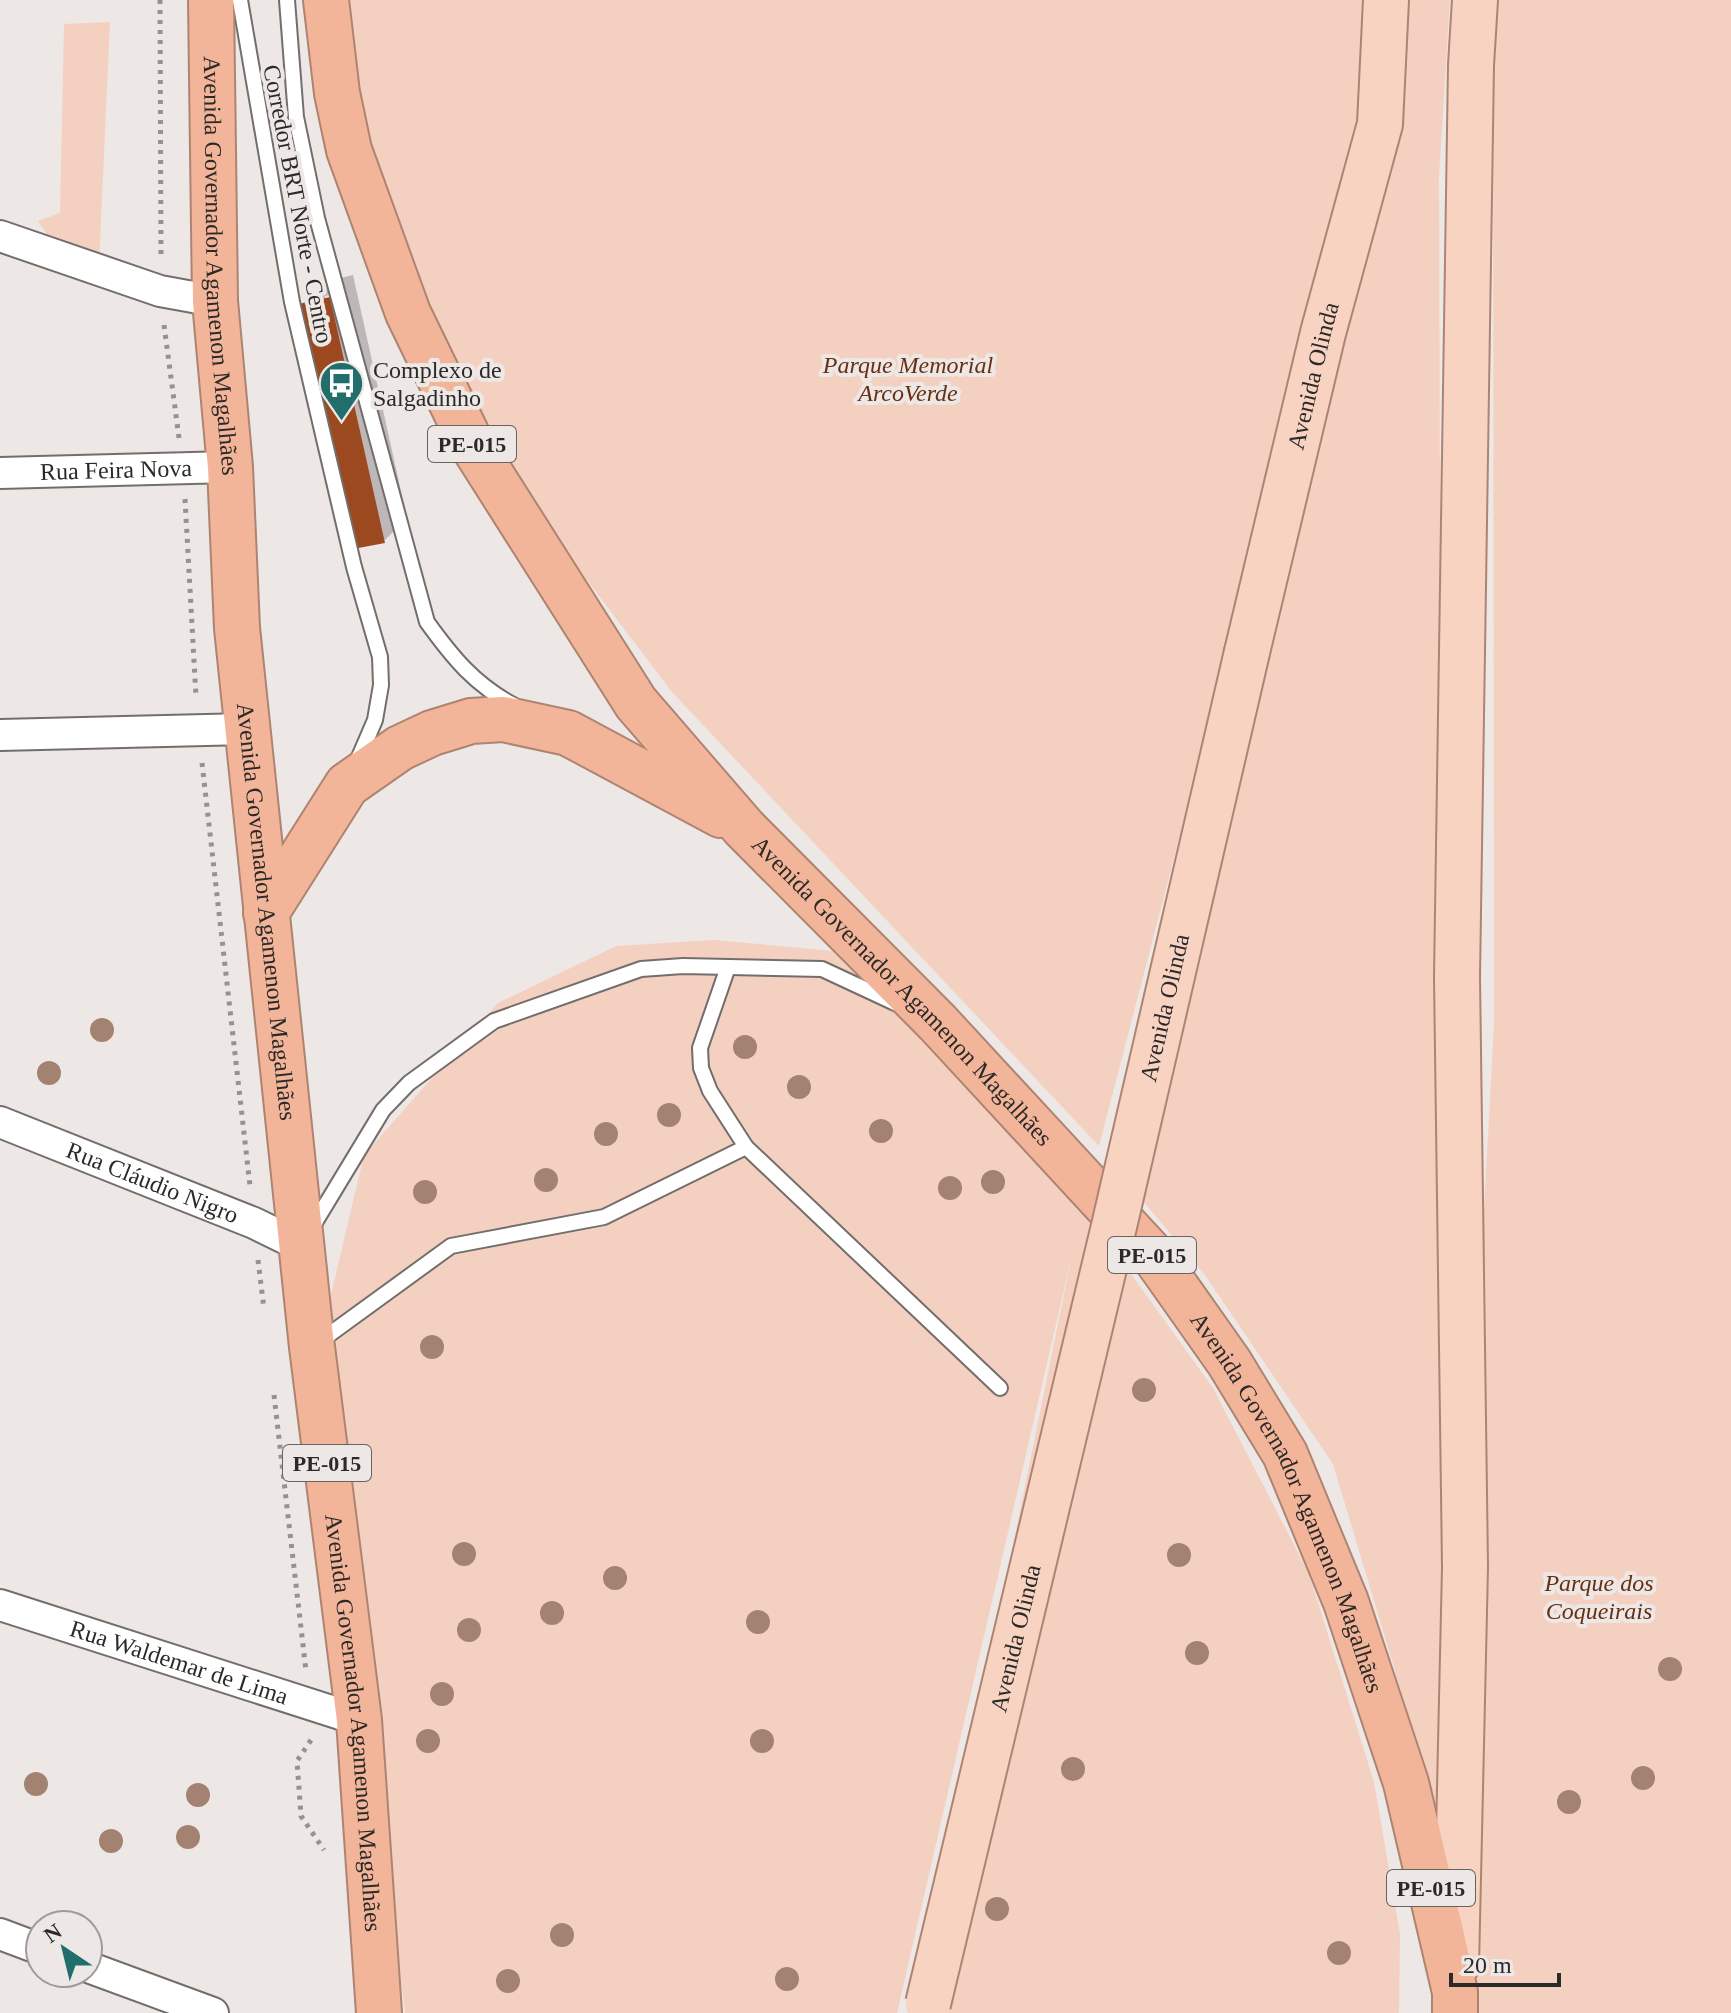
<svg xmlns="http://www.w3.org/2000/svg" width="1731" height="2013" font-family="Georgia,serif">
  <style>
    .green { fill: #f4d0c0 }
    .shadow { fill: #0003; fill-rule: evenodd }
    .building { fill: #9c4920 }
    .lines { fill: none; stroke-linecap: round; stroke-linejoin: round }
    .lane-casing { stroke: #736e6c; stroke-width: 18 }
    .street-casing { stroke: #736e6c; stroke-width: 34 }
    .primary-casing { stroke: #ad8472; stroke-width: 48 }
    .highway-casing { stroke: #ad8472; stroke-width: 48 }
    .path { stroke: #969291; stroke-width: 5; stroke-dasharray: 4 6; stroke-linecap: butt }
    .lane { stroke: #fff; stroke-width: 14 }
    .street { stroke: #fff; stroke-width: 30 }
    .primary { stroke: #f8d3c2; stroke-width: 44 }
    .highway { stroke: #f3b59a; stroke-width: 44 }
    .primary-bridge-casing { stroke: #ad8472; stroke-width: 48; stroke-linecap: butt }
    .primary-bridge { stroke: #f8d3c2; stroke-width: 44 }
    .tree { fill: #a48271 }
    .labels { text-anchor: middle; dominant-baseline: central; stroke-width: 8; stroke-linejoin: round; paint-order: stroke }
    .shield { fill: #ede7e5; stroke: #666361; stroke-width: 2 }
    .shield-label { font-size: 22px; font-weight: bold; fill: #2c2a29 }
    .street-label { font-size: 24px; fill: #2c2a29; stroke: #ede7e5 }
    .park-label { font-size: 24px; font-style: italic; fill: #682f12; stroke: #ede7e5 }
    .poi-label { font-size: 24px; fill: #2c2a29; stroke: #ede7e5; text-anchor: start }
  </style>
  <rect width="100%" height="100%" fill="#ede7e5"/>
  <g class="green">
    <path d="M332 0H1374L1372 97 1099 1146 672 692 568 555 417 336Z"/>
    <path d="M1408 0H1450L1439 177 1444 1834 1333 1464 1205 1275 1118 1171 1398 120Z"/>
    <path d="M1493 0H1731V2013H1471L1465 1567 1494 1024Z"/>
    <path d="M110 22 99 263 53 243 38 221 60 213 64 24Z"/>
    <path d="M714 940 845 952 1083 1207 1213 1388 1309 1574 1374 1782 1400 1934 1399 2013H918L1072 1255 897 2013H405L321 1337 364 1155 498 1003 616 946Z"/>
  </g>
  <path class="shadow" d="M353 275 407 518 384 541 301 305 324 282ZM339 293 340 297 325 300V296Z"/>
  <path class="building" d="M330 297 385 543 353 549 299 304Z"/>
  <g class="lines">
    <defs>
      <g id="lane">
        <path d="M240 0 292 302 354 567 380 657 381 685 375 720 356 764"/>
        <path d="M287 0 296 117 317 218 427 622C453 658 475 685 515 706"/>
        <path d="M728 967 700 1048 701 1068 710 1091 746 1147 1000 1388"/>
        <path d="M311 1229 383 1110 409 1083 494 1021 641 969 683 966 822 969 895 1003"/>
        <path d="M319 1342 451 1246 604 1217 746 1147"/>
      </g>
      <g id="street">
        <path d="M0 236 160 291 215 301"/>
        <path id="s1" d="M0 473 230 467"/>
        <path d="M0 735 247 729"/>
        <path id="s2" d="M0 1122 254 1223 301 1246"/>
        <path id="s3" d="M0 1605 359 1720"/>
        <path d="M0 1934 40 1949"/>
        <path d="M88 1967 213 2013"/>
      </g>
      <g id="primary">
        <path id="s4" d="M1247 652 1323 333 1380 124 1386 0"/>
        <path d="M1456 1966 1465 1567 1457 977 1471 65 1475 0"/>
      </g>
      <g id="highway">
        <path id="s5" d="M211 0 215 301 230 467 237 628 312 1347 359 1720 379 2013"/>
        <path id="s6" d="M326 0 337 93 349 150 408 313 471 443 636 703 744 828 938 1023 1157 1260 1229 1362 1285 1454 1346 1602 1406 1783 1455 1992V2013"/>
        <path d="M266 913 347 785 400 748 432 733 471 721 503 719 568 733 721 815"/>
      </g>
    </defs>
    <use href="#lane" class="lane-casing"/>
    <use href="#street" class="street-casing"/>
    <use href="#primary" class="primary-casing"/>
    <use href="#highway" class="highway-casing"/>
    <g class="path">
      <path d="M160 0 161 259"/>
      <path d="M164 325 179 438"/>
      <path d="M185 499 196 697"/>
      <path d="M202 763 250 1186"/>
      <path d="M258 1260 264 1309"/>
      <path d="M274 1395 306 1671"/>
      <path d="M311 1740 297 1761 301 1816 324 1850"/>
    </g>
    <use href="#lane" class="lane"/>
    <use href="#street" class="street"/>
    <use href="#primary" class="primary"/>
    <use href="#highway" class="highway"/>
    <defs>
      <g id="primary-bridge">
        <path id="s7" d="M928 2004 1115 1222 1247 652"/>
      </g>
    </defs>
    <use href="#primary-bridge" class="primary-bridge-casing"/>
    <use href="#primary-bridge" class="primary-bridge"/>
  </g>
  <g class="tree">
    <circle cx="102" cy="1030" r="12"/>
    <circle cx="745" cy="1047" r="12"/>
    <circle cx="49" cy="1073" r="12"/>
    <circle cx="799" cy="1087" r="12"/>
    <circle cx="669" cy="1115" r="12"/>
    <circle cx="881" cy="1131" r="12"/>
    <circle cx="606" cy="1134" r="12"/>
    <circle cx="546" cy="1180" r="12"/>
    <circle cx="993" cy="1182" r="12"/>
    <circle cx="950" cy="1188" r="12"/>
    <circle cx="425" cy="1192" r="12"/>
    <circle cx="432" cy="1347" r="12"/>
    <circle cx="1144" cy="1390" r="12"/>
    <circle cx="464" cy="1554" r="12"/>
    <circle cx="1179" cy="1555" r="12"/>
    <circle cx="615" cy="1578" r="12"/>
    <circle cx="552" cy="1613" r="12"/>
    <circle cx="758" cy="1622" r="12"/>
    <circle cx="469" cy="1630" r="12"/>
    <circle cx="1197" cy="1653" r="12"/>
    <circle cx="1670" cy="1669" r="12"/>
    <circle cx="442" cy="1694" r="12"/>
    <circle cx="428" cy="1741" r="12"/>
    <circle cx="762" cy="1741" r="12"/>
    <circle cx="1073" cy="1769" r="12"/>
    <circle cx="1643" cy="1778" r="12"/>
    <circle cx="36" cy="1784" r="12"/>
    <circle cx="198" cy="1795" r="12"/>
    <circle cx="1569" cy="1802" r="12"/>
    <circle cx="188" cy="1837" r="12"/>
    <circle cx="111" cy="1841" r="12"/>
    <circle cx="997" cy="1909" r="12"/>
    <circle cx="562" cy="1935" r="12"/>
    <circle cx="1339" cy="1953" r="12"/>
    <circle cx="787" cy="1979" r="12"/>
    <circle cx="508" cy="1981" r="12"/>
  </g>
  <defs>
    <symbol id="bus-pin" viewBox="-11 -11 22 30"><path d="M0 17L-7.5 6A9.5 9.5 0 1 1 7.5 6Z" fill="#226e6d" stroke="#ede7e5"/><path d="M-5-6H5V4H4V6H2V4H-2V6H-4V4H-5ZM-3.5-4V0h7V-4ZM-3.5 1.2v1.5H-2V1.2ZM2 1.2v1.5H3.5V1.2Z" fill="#fff"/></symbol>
  </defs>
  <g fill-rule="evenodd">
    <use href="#bus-pin" x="316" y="358" width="51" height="69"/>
  </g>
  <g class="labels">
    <g class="shield">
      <rect x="428" y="426" width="88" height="36" rx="6"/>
      <rect x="1108" y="1237" width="88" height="36" rx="6"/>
      <rect x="283" y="1445" width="88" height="36" rx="6"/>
      <rect x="1387" y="1870" width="88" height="36" rx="6"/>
    </g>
    <g class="shield-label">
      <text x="472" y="444">PE-015</text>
      <text x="1152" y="1255">PE-015</text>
      <text x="327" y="1463">PE-015</text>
      <text x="1431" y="1888">PE-015</text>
    </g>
    <g class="street-label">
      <text transform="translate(298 204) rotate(79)">Corredor BRT Norte - Centro</text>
      <text stroke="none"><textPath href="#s5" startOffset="266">Avenida Governador Agamenon Magalhães</textPath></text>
      <text stroke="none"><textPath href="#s4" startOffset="284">Avenida Olinda</textPath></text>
      <text stroke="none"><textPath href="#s1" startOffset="116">Rua Feira Nova</textPath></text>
      <text stroke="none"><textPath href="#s5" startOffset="914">Avenida Governador Agamenon Magalhães</textPath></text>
      <text stroke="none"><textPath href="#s6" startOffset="1170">Avenida Governador Agamenon Magalhães</textPath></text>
      <text stroke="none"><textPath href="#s7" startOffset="1024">Avenida Olinda</textPath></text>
      <text stroke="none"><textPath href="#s2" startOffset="164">Rua Cláudio Nigro</textPath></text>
      <text stroke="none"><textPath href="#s6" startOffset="1818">Avenida Governador Agamenon Magalhães</textPath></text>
      <text stroke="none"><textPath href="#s7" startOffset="376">Avenida Olinda</textPath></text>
      <text stroke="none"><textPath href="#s3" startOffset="188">Rua Waldemar de Lima</textPath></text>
      <text stroke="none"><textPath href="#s5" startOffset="1730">Avenida Governador Agamenon Magalhães</textPath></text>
    </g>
    <g class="park-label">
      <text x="908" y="365">Parque Memorial<tspan x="908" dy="28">ArcoVerde</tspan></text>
      <text x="1599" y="1583">Parque dos<tspan x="1599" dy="28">Coqueirais</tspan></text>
    </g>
    <g class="poi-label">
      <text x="373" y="370">Complexo de<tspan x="373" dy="28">Salgadinho</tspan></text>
    </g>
  </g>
  <g transform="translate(64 1949) rotate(325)"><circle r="38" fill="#ede7e5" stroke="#a09b9a" stroke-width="2"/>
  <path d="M0-6L14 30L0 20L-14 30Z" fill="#226e6d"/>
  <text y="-12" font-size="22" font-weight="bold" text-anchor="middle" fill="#2c2a29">N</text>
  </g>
  <path d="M1451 1973v12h108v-12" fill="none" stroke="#2c2a29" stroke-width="4"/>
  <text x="1463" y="1973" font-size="24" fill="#2c2a29" stroke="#ede7e5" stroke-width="6" paint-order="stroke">20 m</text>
</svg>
